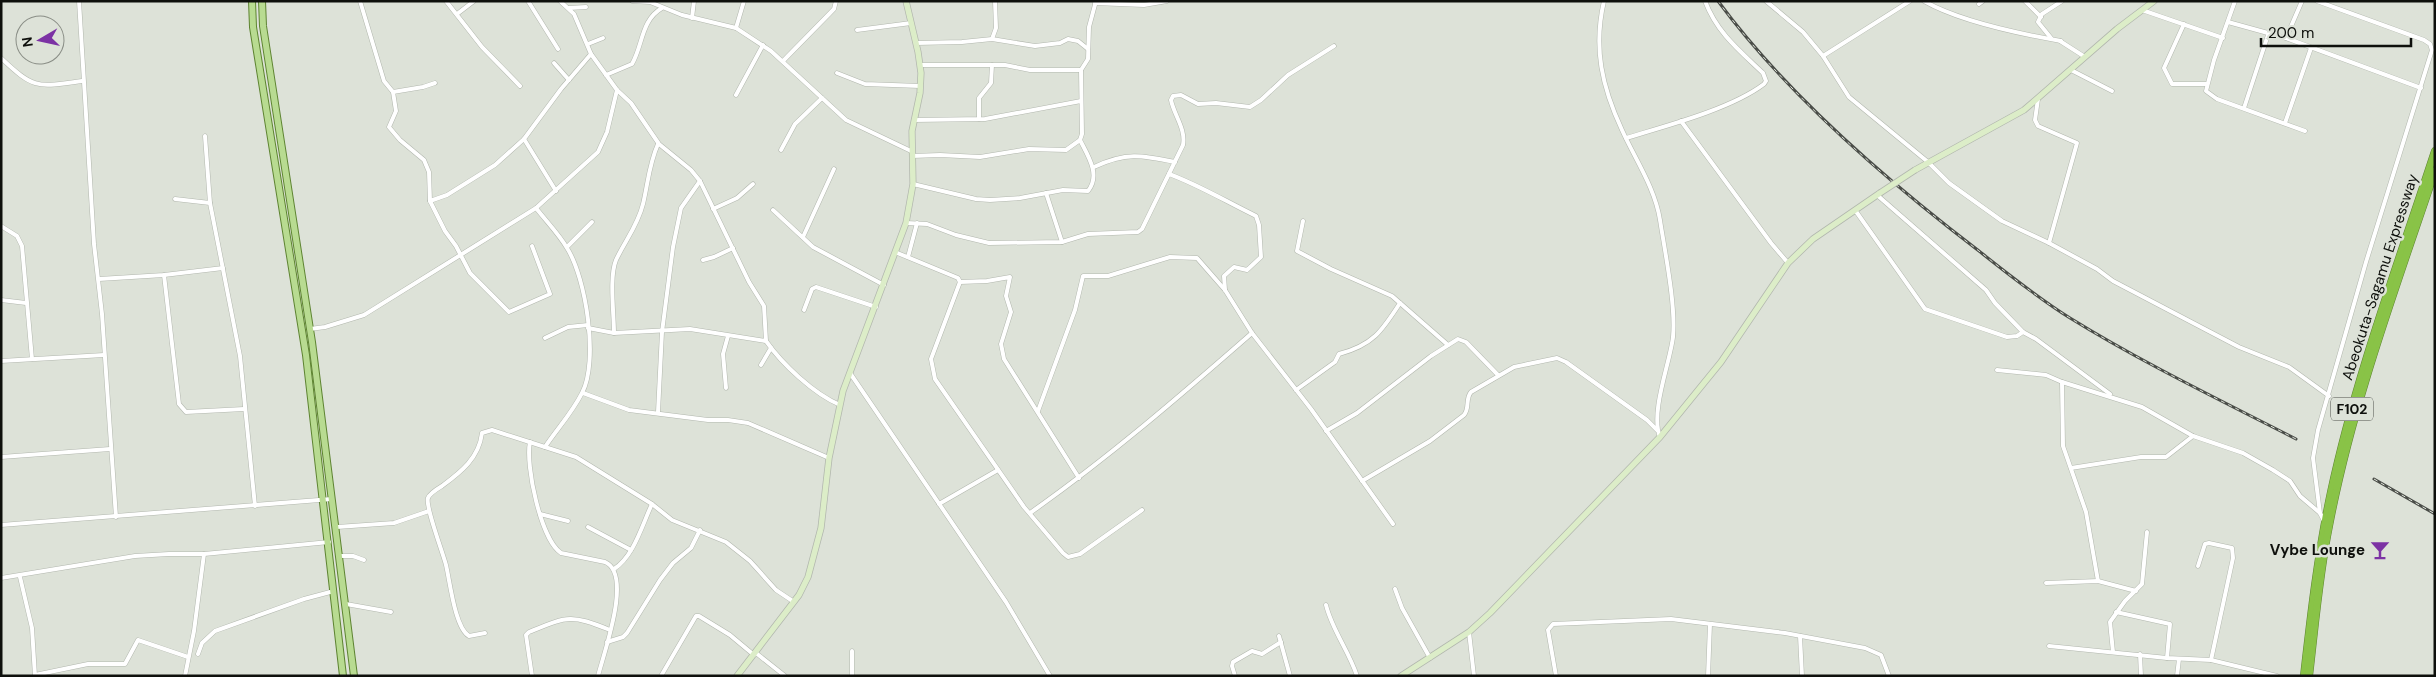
<svg xmlns="http://www.w3.org/2000/svg" width="2436" height="677" font-family="'DM Sans',sans-serif">
  <style>
    .lines { fill: none; stroke-linecap: round; stroke-linejoin: round }
    .street-casing { stroke: #b2b7ae; stroke-width: 5 }
    .secondary-casing { stroke: #b2b7ae; stroke-width: 7 }
    .primary-casing { stroke: #5e8432; stroke-width: 8 }
    .highway-casing { stroke: #5e8432; stroke-width: 8 }
    .street { stroke: #fff; stroke-width: 4 }
    .secondary { stroke: #dcedc8; stroke-width: 5.5 }
    .primary { stroke: #b8db91; stroke-width: 6 }
    .highway { stroke: #89c347; stroke-width: 7 }
    .rail-casing { stroke: #4a4d48; stroke-width: 3 }
    .rail { stroke: #dde2d8; stroke-width: 1; stroke-dasharray: 4; stroke-linecap: butt }
    .secondary-bridge-casing { stroke: #b2b7ae; stroke-width: 7; stroke-linecap: butt }
    .secondary-bridge { stroke: #dcedc8; stroke-width: 5.5 }
    .labels { text-anchor: middle; dominant-baseline: central; stroke-width: 5; stroke-linejoin: round; paint-order: stroke }
    .shield { fill: #dde2d8; stroke: #4c4f49; stroke-width: 1 }
    .shield-label { font-size: 14px; font-weight: bold; fill: #0e100c }
    .street-label { font-size: 15px; fill: #0e100c; stroke: #dde2d8 }
    .poi-label { font-size: 15px; font-weight: bold; fill: #0e100c; stroke: #dde2d8; text-anchor: end }
  </style>
  <rect width="100%" height="100%" fill="#dde2d8"/>
  <g class="lines">
    <defs>
      <g id="street">
        <path d="M79 1 94 244 102 314 116 517"/>
        <path d="M360 1 384 81 393 92 396 111 389 127 400 140 424 160 429 172 430 201 445 231 456 246 470 273 509 312 550 294 532 246"/>
        <path d="M446 1 482 47 520 86"/>
        <path d="M528 1 558 49"/>
        <path d="M560 1 574 14 591 54 617 90 631 103 659 144 691 170 700 181 749 282 764 306 766 341C782 364 814 394 840 405"/>
        <path d="M632 1 650 2 682 15 736 28 771 51 846 120 911 151"/>
        <path d="M1604 1C1593 48 1602 87 1622 130 1635 159 1655 188 1660 220 1665 252 1676 306 1673 337 1670 363 1650 412 1660 437"/>
        <path d="M1766 1 1803 32 1823 56 1849 97 1928 162 1949 183 2002 221 2049 243 2097 269 2113 281 2239 347 2289 367 2329 396"/>
        <path d="M1924 1C1959 21 2021 34 2061 41"/>
        <path d="M2025 1 2041 17"/>
        <path d="M2235 1 2214 60 2206 91 2217 99 2305 131"/>
        <path d="M2317 1 2424 40 2430 44 2432 50 2366 262 2318 430 2313 458 2320 513 2324 521"/>
        <path d="M1095 3 1144 5 1167 1"/>
        <path d="M1979 4 1983 1"/>
        <path d="M569 8 586 7"/>
        <path d="M2142 10 2223 38"/>
        <path d="M457 14 474 1"/>
        <path d="M692 18 694 1"/>
        <path d="M2228 22 2286 38 2421 88"/>
        <path d="M2184 24 2164 68 2172 84H2207"/>
        <path d="M736 28 744 1"/>
        <path d="M857 30 911 23"/>
        <path d="M2051 38 2038 22 2042 14 2062 1"/>
        <path d="M2286 38 2302 1"/>
        <path d="M992 39 996 28 995 1"/>
        <path d="M2060 41 2085 57"/>
        <path d="M916 43 962 42 992 39 1035 46 1060 43 1068 39 1078 41 1088 49"/>
        <path d="M588 44 603 38"/>
        <path d="M1823 56 1910 1"/>
        <path d="M1 58C35 90 37 87 82 81"/>
        <path d="M783 61 834 9 836 1"/>
        <path d="M554 63 569 80"/>
        <path d="M920 65H1005L1030 70H1081"/>
        <path d="M2071 70 2112 91"/>
        <path d="M837 73 865 84 920 86"/>
        <path d="M606 75 632 64C643 45 641 20 662 8"/>
        <path d="M393 92 423 87 435 83"/>
        <path d="M736 95 763 45"/>
        <path d="M2038 99 2035 120 2038 126 2077 143 2049 243"/>
        <path d="M2244 108 2269 32"/>
        <path d="M979 119V98L991 83 992 65"/>
        <path d="M914 120 985 119 1081 101"/>
        <path d="M1681 121 1771 243 1788 263"/>
        <path d="M2285 123 2311 48"/>
        <path d="M205 136 210 203 240 356 255 506"/>
        <path d="M1626 138C1666 126 1731 109 1764 84L1766 81 1763 73C1740 51 1717 33 1705 1"/>
        <path d="M524 139 556 191"/>
        <path d="M781 150 795 124 822 98"/>
        <path d="M912 156 940 155 980 157 1029 149 1066 150 1080 140 1082 134 1081 70 1088 59 1089 27 1096 1"/>
        <path d="M1094 167C1126 152 1141 155 1175 162"/>
        <path d="M1169 174C1199 185 1227 202 1256 216L1259 225 1261 257 1247 270 1234 267 1224 276 1225 290"/>
        <path d="M913 184 976 199 990 200 1020 198 1063 190 1088 191C1101 175 1088 156 1080 140"/>
        <path d="M1046 193 1062 242"/>
        <path d="M1877 195 1986 290 1995 303 2023 332"/>
        <path d="M175 199 210 203"/>
        <path d="M430 201 447 195 495 165 524 139 561 89 591 54"/>
        <path d="M536 208C546 221 559 234 567 248 586 278 599 361 582 393 572 413 557 429 545 447"/>
        <path d="M713 209 737 198 753 184"/>
        <path d="M773 210 813 247 884 285"/>
        <path d="M1855 210 1925 309 2007 337 2017 336 2023 332 2036 339 2110 394"/>
        <path d="M1303 221 1297 251 1331 269 1392 296 1448 345"/>
        <path d="M906 223 927 224 956 235 989 243 1062 242 1088 234 1138 232 1142 229 1183 145C1186 129 1174 115 1171 100L1173 96 1181 95 1198 104 1216 103 1250 107 1261 100 1288 75 1334 46"/>
        <path d="M1 226 17 236 22 246 32 359"/>
        <path d="M803 237 834 169"/>
        <path d="M567 247 592 222"/>
        <path d="M895 252 958 278 960 282"/>
        <path d="M908 257 917 223"/>
        <path d="M703 260 714 257 733 248"/>
        <path d="M164 275 179 404 186 412 244 409"/>
        <path d="M99 279 164 275 223 268"/>
        <path d="M960 282 931 359 935 379 1024 507 1063 553 1068 557 1080 554 1142 510"/>
        <path d="M960 282 987 281 1010 277 1006 296 1011 312 1001 344 1004 359 1079 478"/>
        <path d="M1 300 26 303"/>
        <path d="M804 310 812 289 816 287 876 307"/>
        <path d="M588 328 614 333 690 329 766 341"/>
        <path d="M310 329 325 327 364 315 536 208 598 152 607 132 617 90"/>
        <path d="M614 333C614 314 609 277 616 260 625 241 638 225 643 204 648 183 649 164 658 144"/>
        <path d="M545 338 568 327 588 325"/>
        <path d="M1 361 104 355"/>
        <path d="M761 365 771 348"/>
        <path d="M1997 370 2046 375 2062 382 2142 407 2193 436 2243 453 2273 470 2290 481 2300 496 2320 513"/>
        <path d="M850 373 1006 602 1050 676"/>
        <path d="M2062 382 2063 446 2086 512 2098 581"/>
        <path d="M726 388 723 354 728 336"/>
        <path d="M1296 390 1335 362 1339 354C1373 345 1382 331 1400 303"/>
        <path d="M583 393 629 410 708 420H728L748 423 829 458"/>
        <path d="M1038 411 1075 310 1083 276H1108L1170 257 1197 258 1225 290 1252 333 1311 409 1393 524"/>
        <path d="M658 412 662 332 673 247 681 208 700 181"/>
        <path d="M1326 431 1357 413 1431 356 1458 339 1466 342 1498 375"/>
        <path d="M530 442C525 465 541 540 561 553L605 562C633 574 604 652 598 676"/>
        <path d="M1 457 110 449"/>
        <path d="M2071 468 2141 457H2166L2193 436"/>
        <path d="M1362 481 1430 441 1464 415C1470 408 1465 399 1471 392L1514 367 1557 358 1566 362 1647 420 1657 430"/>
        <path d="M939 504 998 470"/>
        <path d="M1030 513C1108 458 1180 396 1252 333"/>
        <path d="M540 514 568 521"/>
        <path d="M1 525 332 499"/>
        <path d="M337 527 394 523 429 511"/>
        <path d="M588 527 631 550"/>
        <path d="M341 556H353L364 560"/>
        <path d="M2198 566 2205 544 2209 543 2232 548 2233 558 2211 660"/>
        <path d="M614 569C634 556 642 525 652 504"/>
        <path d="M20 577 32 628 35 676"/>
        <path d="M1 578 135 556 169 554H204L329 542"/>
        <path d="M2046 583 2098 581 2136 591"/>
        <path d="M1395 589 1402 608 1430 658"/>
        <path d="M346 604 391 612"/>
        <path d="M1326 605C1332 630 1349 651 1357 676"/>
        <path d="M2116 612 2170 624 2167 658"/>
        <path d="M1469 632 1474 676"/>
        <path d="M485 633 469 636C455 628 450 582 446 565 443 553 425 506 428 498 430 493 437 489 442 486 461 472 479 458 482 433L492 430 576 457 652 504 672 520 726 542 750 561 776 590 794 602"/>
        <path d="M1279 636 1290 676"/>
        <path d="M1800 636 1802 676"/>
        <path d="M607 642 623 637 627 633 660 580 673 563 691 548 700 530"/>
        <path d="M2049 646 2167 658 2211 660 2277 676"/>
        <path d="M2113 652 2110 622 2125 601 2142 584 2147 532"/>
        <path d="M756 653 785 676"/>
        <path d="M198 654 202 643 215 631 304 599 334 591"/>
        <path d="M2140 654 2141 676"/>
        <path d="M35 675 88 664H125L138 640 188 657"/>
        <path d="M185 676 194 631 204 554"/>
        <path d="M532 676 526 635 529 632C568 616 570 614 610 630"/>
        <path d="M661 676 696 616H699L730 635 754 655"/>
        <path d="M852 676V651"/>
        <path d="M1235 676 1232 666 1233 662 1252 651 1262 654 1281 642"/>
        <path d="M1556 676 1548 630 1553 624 1671 619 1785 633 1865 648 1881 655 1889 676"/>
        <path d="M1708 676 1710 624"/>
        <path d="M2177 676 2179 659"/>
      </g>
      <g id="secondary">
        <path d="M1915 170 2024 110 2117 29 2154 1"/>
        <path d="M737 676 799 595 808 577 821 528 829 458 843 391 906 223 913 184 912 131 920 93 921 73 918 52 906 1"/>
        <path d="M1401 676 1469 632 1490 613 1660 437 1721 362 1788 263 1813 239 1880 193"/>
      </g>
      <g id="primary">
        <path d="M252 1 253 27 306 355 343 676"/>
        <path d="M262 1 263 26 312 342 354 676"/>
      </g>
      <g id="highway">
        <path d="M2304 676C2311 614 2318 553 2331 492 2356 376 2398 264 2435 151"/>
        <path d="M2309 676C2315 626 2319 575 2329 526 2352 405 2396 287 2435 171"/>
      </g>
    </defs>
    <use href="#street" class="street-casing"/>
    <use href="#secondary" class="secondary-casing"/>
    <use href="#primary" class="primary-casing"/>
    <use href="#highway" class="highway-casing"/>
    <use href="#street" class="street"/>
    <use href="#secondary" class="secondary"/>
    <use href="#primary" class="primary"/>
    <use href="#highway" class="highway"/>
    <defs>
      <g id="rail">
        <path d="M1718 1C1787 95 1886 180 1979 251 2008 274 2038 298 2070 318 2143 363 2220 400 2296 439"/>
        <path d="M2374 479 2435 514"/>
      </g>
    </defs>
    <use href="#rail" class="rail-casing"/>
    <use href="#rail" class="rail"/>
    <defs>
      <path id="secondary-bridge" d="M1880 193 1915 170"/>
    </defs>
    <use href="#secondary-bridge" class="secondary-bridge-casing"/>
    <use href="#secondary-bridge" class="secondary-bridge"/>
  </g>
  <defs>
    <symbol id="bar-bare" viewBox="-9 -9 18 18"><path d="M-6-5H6L.8 .8V4.5H3.5V6h-7V4.5H-.8V.8Z" fill="#7c32a4" stroke="#dde2d8" stroke-width="2.5" paint-order="stroke"/></symbol>
  </defs>
  <g fill-rule="evenodd">
    <use href="#bar-bare" x="2366" y="536" width="28" height="28"/>
  </g>
  <g class="labels">
    <rect class="shield" x="2331" y="397.5" width="42" height="23" rx="4"/>
    <g class="shield-label">
      <text x="2352" y="409">F102</text>
    </g>
    <g class="street-label">
      <text transform="translate(2380 277) rotate(-72)">Abeokuta-Sagamu Expressway</text>
    </g>
    <g class="poi-label">
      <text x="2365" y="550">Vybe Lounge</text>
    </g>
  </g>
  <rect width="2436" height="677" fill="none" stroke="#0e100c" stroke-width="5"/>
  <g transform="translate(40 40) rotate(261)"><circle r="24" fill="#dde2d8" stroke="#8a8e86"/>
  <path d="M0-4L9 19L0 12L-9 19Z" fill="#7c32a4"/>
  <text y="-8" font-size="14" font-weight="bold" text-anchor="middle" fill="#0e100c">N</text>
  </g>
  <path d="M2261 38v8h150v-8" fill="none" stroke="#0e100c" stroke-width="2.5"/>
  <text x="2268" y="38" font-size="15" fill="#0e100c" stroke="#dde2d8" stroke-width="4" paint-order="stroke">200 m</text>
</svg>
